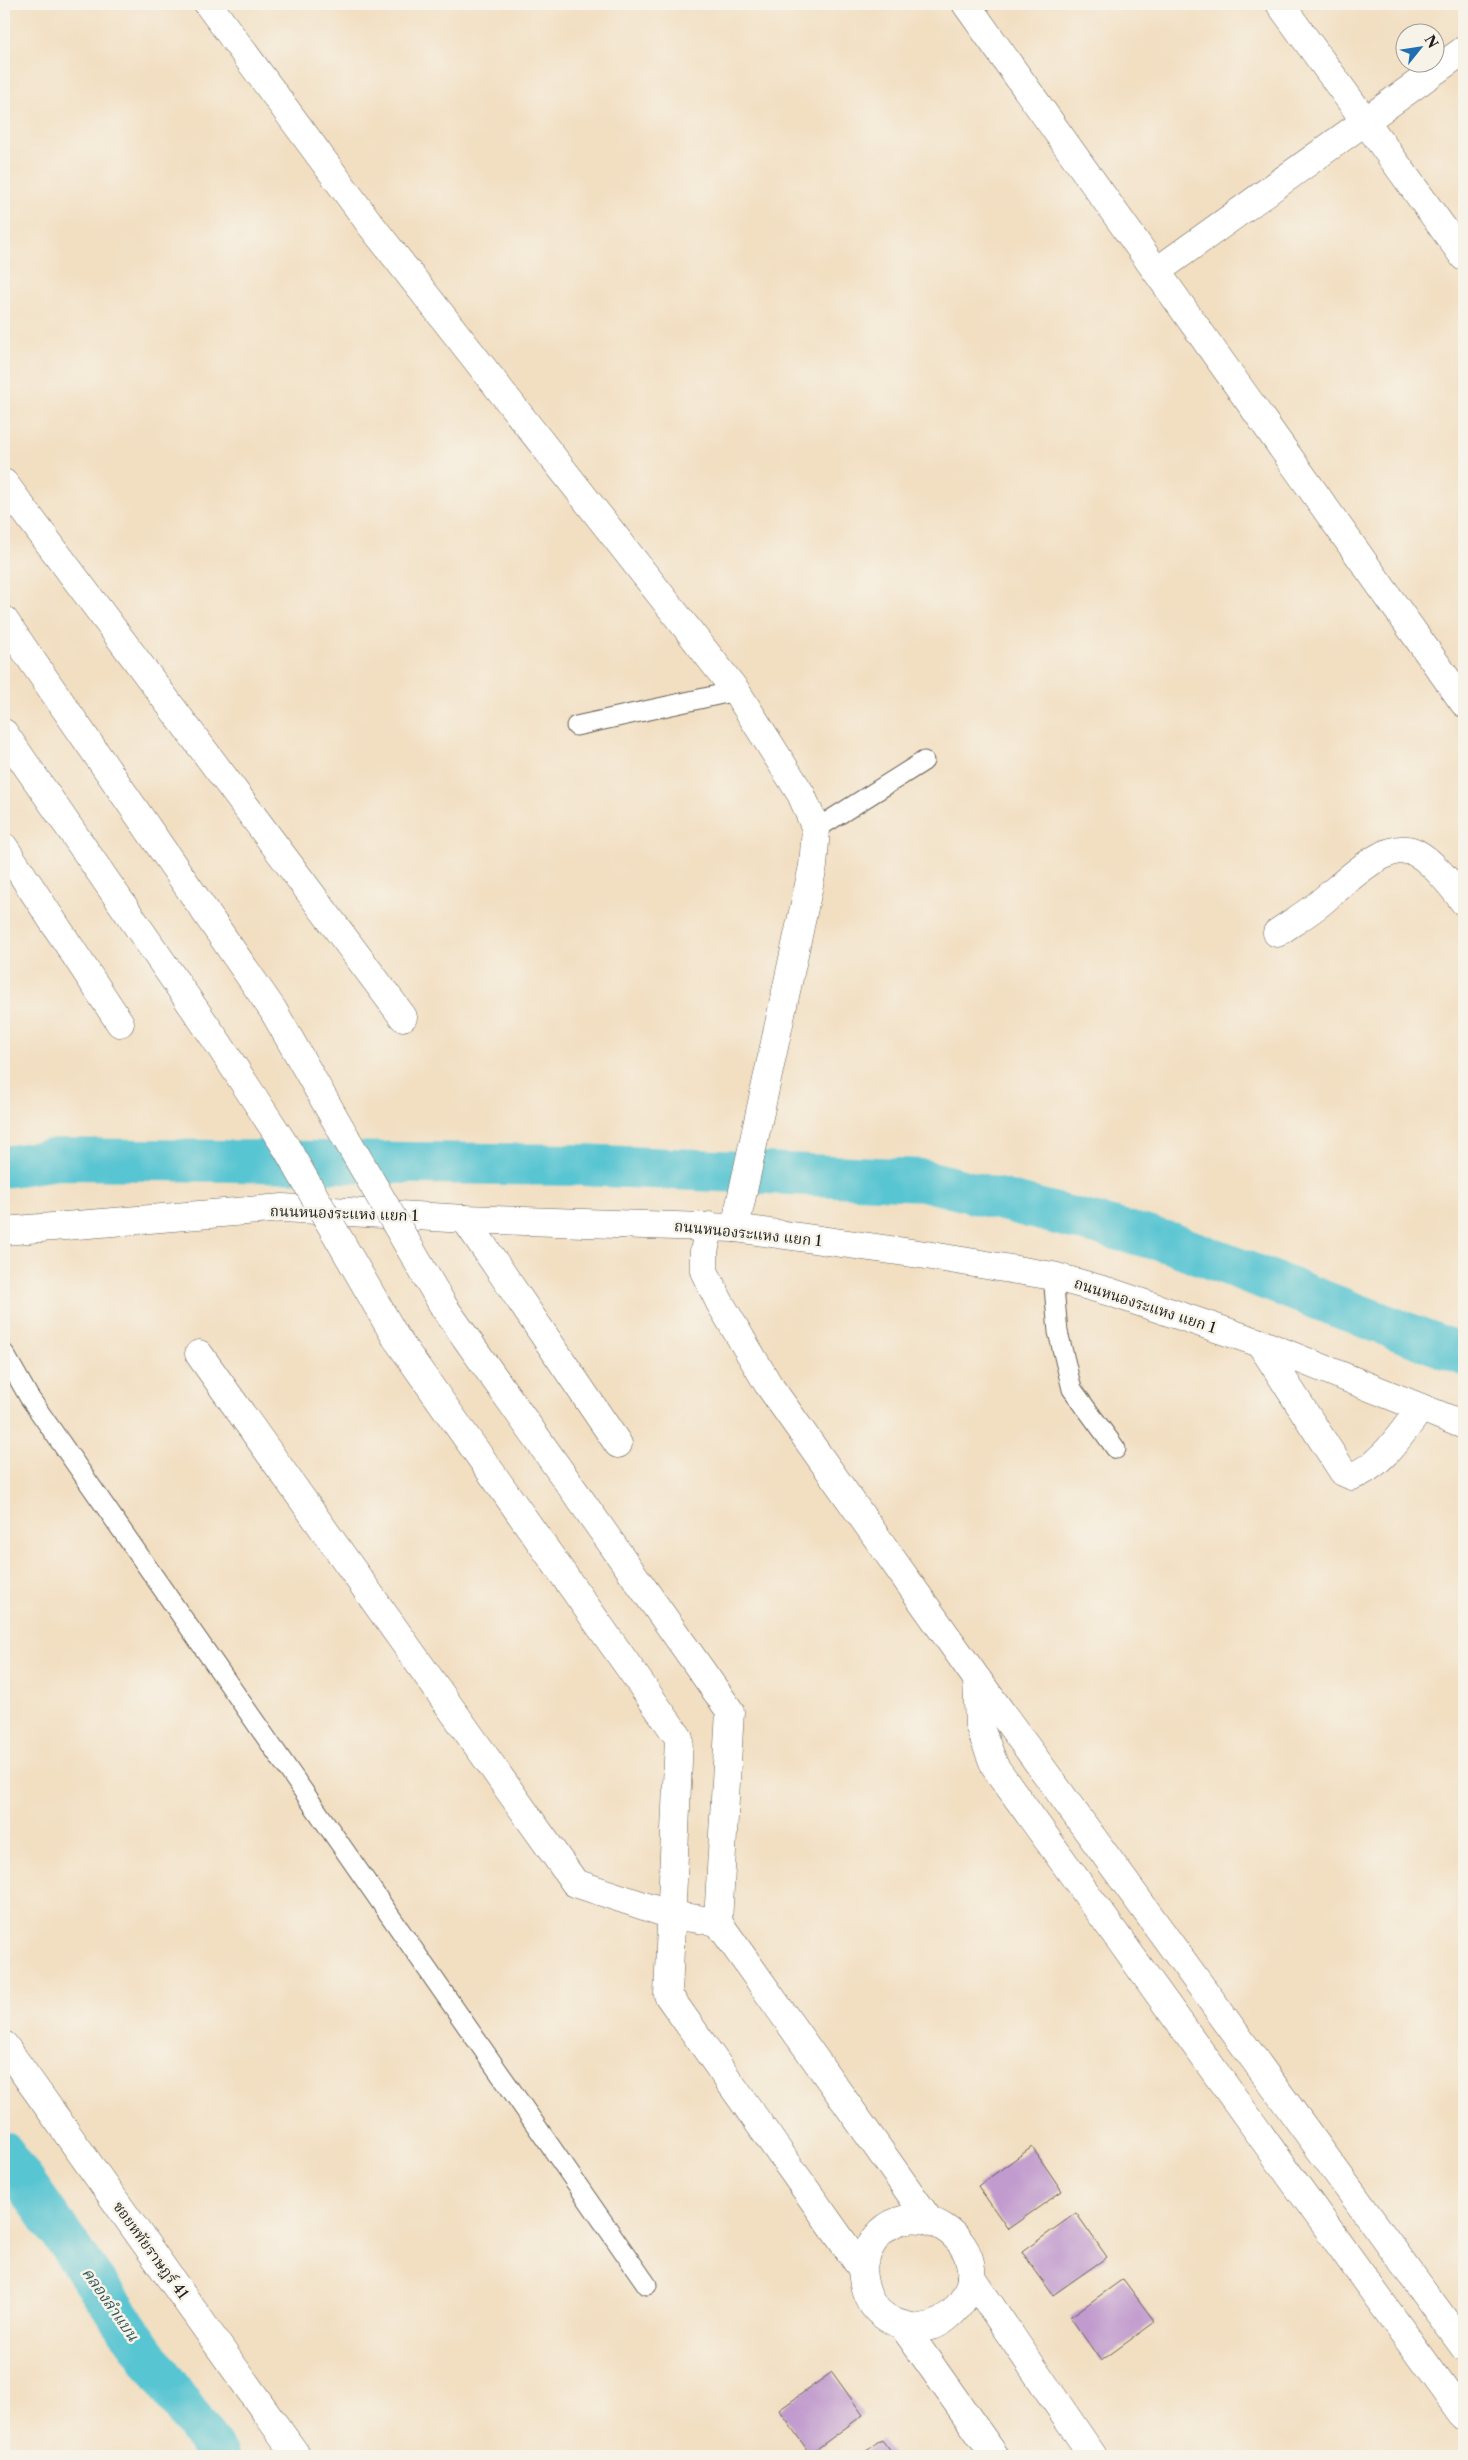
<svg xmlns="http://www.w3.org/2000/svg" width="1468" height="2460" font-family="'Libre Caslon Text','Noto Serif Thai',serif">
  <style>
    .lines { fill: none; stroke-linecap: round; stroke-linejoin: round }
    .canal { stroke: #59c5d2; stroke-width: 42 }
    .building { fill: #c19bce }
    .service-casing { stroke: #676056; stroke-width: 21 }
    .minor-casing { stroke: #676056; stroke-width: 29 }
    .service { stroke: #fff; stroke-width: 19 }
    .minor { stroke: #fff; stroke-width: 28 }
    .minor-bridge-casing { stroke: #676056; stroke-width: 29; stroke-linecap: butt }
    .minor-bridge { stroke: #fff; stroke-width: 28 }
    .labels { text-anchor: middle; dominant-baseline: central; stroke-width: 5; stroke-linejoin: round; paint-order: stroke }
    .street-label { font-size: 15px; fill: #1c1c1c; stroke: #f7f3e8 }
    .water-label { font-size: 16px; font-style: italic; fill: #31575c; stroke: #f7f3e8 }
  </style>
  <rect width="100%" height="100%" fill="#f7f3e8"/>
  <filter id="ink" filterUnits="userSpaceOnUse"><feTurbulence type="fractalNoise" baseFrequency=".02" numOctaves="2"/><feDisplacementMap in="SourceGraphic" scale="10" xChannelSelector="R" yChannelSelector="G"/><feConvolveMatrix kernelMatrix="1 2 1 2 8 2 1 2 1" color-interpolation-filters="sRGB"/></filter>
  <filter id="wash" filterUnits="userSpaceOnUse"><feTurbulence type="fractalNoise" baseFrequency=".0096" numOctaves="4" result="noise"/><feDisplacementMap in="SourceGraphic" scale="20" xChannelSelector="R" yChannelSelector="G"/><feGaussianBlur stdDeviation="1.12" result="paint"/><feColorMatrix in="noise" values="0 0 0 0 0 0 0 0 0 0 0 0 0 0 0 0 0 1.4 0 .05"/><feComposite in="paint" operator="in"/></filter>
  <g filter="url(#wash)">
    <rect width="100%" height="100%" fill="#f2dfc2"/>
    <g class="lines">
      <g class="canal">
        <path d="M4 1167 58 1159 581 1165 923 1180 1171 1243 1464 1355"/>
        <path d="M4 2153 218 2456"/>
      </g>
    </g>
    <g id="blocks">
      <g class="building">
        <path d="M1032 2147 1062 2191 1008 2229 978 2186Z"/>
        <path d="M1076 2213 1107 2257 1053 2295 1022 2252Z"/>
        <path d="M1123 2279 1155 2322 1101 2361 1070 2317Z"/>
        <path d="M832 2372 863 2415 810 2454 779 2410Z"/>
        <path d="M882 2440 894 2456H859Z"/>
      </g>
    </g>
  </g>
  <g filter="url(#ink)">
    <use href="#blocks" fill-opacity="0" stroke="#676056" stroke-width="1"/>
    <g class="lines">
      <defs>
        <g id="service">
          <path d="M576 726 736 691"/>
          <path d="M816 829 924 761"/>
          <path d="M1053 1276 1058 1332 1072 1389 1116 1449"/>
          <path d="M4 1353 29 1397 647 2285"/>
        </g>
        <g id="minor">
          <path d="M208 4 370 224 736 691 801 794 816 829 813 866 735 1228"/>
          <path d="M966 4 1464 703"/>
          <path d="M1280 4 1464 257"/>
          <path d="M1157 271 1464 50"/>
          <path d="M4 483 403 1017"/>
          <path d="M4 620 273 1010 346 1138"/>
          <path d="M4 733 218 1043 286 1147"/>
          <path d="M4 847 120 1023"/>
          <path d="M1277 933C1290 924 1303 916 1315 907 1338 890 1382 841 1412 851 1429 857 1453 887 1464 902"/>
          <path d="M465 1219 618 1444"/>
          <path d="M710 1226 704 1251V1271L720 1303 768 1384 977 1679 1464 2347"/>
          <path d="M4 1231 283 1208 465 1219 735 1228 926 1255 1053 1276 1110 1292 1260 1343 1464 1425"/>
          <path d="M444 1307 730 1711 718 1922 929 2220"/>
          <path d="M396 1338 679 1738 668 1995 862 2269C863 2282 865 2294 873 2305 887 2325 924 2336 945 2319 1028 2254 890 2159 862 2269"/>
          <path d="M1260 1343 1343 1472 1352 1476C1381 1467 1403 1431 1421 1408"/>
          <path d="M199 1354 575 1883 671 1915 718 1922"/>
          <path d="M977 1679 979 1725 995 1767 1464 2417"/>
          <path d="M4 2045 297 2456"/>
          <path d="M971 2277 1093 2456"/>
          <path d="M903 2326 995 2456"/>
        </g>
      </defs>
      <use href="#service" class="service-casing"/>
      <use href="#minor" class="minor-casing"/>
      <use href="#service" class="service"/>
      <use href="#minor" class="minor"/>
      <defs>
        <g id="minor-bridge">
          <path d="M346 1138 444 1307"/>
          <path d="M286 1147 396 1338"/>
        </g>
      </defs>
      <use href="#minor-bridge" class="minor-bridge-casing"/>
      <use href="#minor-bridge" class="minor-bridge"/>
    </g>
  </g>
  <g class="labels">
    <g class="street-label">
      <text transform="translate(344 1213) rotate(2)">ถนนหนองระแหง แยก 1</text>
      <text transform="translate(748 1233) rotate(6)">ถนนหนองระแหง แยก 1</text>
      <text transform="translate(1145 1305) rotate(18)">ถนนหนองระแหง แยก 1</text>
      <text transform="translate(151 2250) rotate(54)">ซอยหทัยราษฎร์ 41</text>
    </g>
    <g class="water-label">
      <text transform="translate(111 2304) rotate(55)">คลองลำแบน</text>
    </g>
  </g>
  <rect width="1468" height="2460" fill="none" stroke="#f7f3e8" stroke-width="20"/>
  <g transform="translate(1420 48) rotate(60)"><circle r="24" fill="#f7f3e8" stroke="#9f9d96"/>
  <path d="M0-4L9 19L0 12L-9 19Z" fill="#1f6fb2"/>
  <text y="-8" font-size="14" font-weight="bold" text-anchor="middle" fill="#1c1c1c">N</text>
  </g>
</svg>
